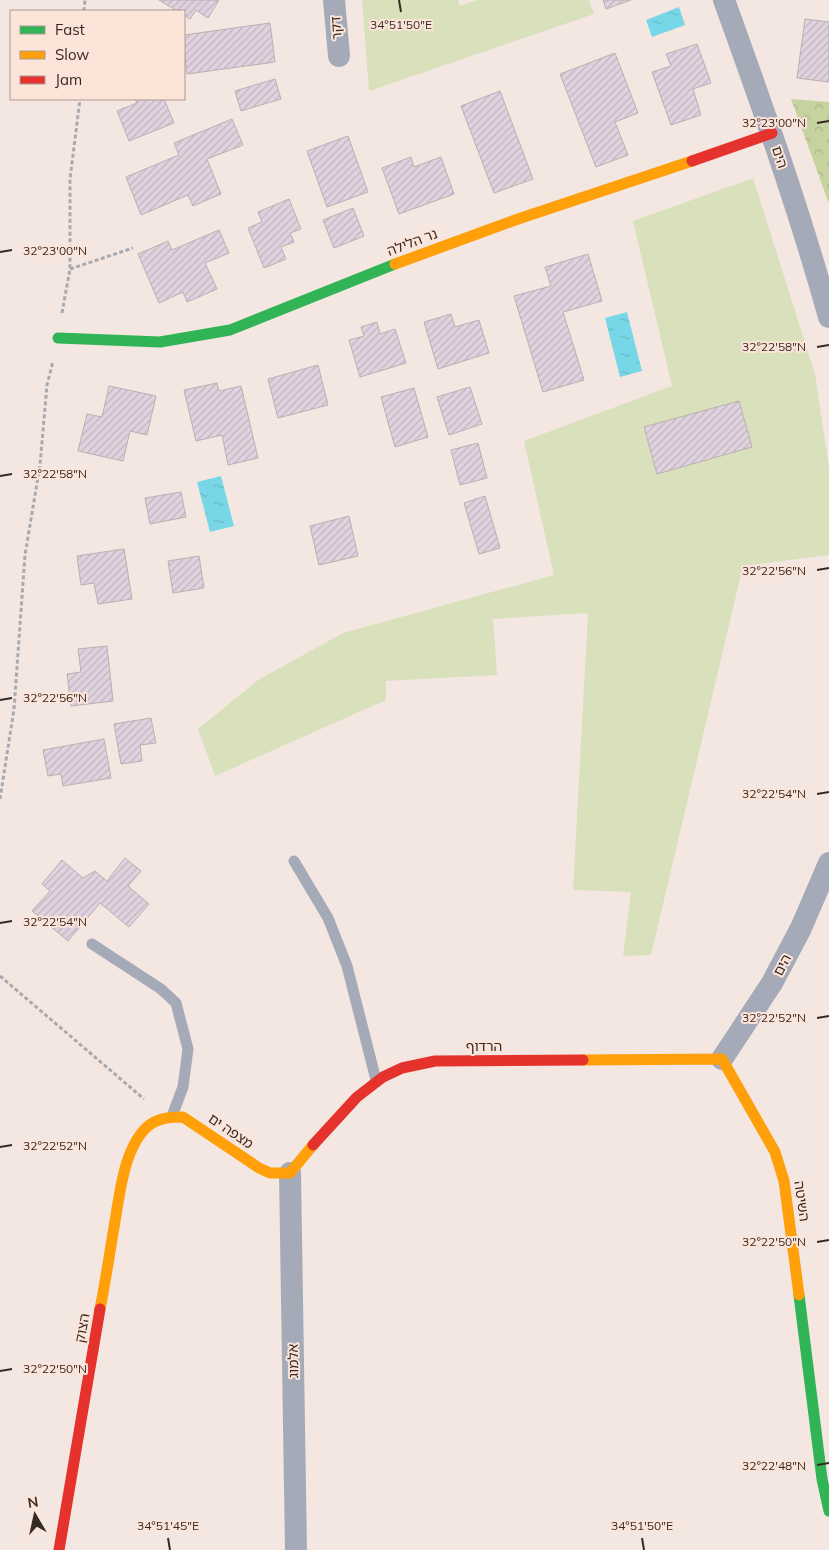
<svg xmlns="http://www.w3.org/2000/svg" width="829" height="1550" font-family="Mulish,'Noto Sans Hebrew',sans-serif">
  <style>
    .green { fill: #d9e0bc }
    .forest { fill: url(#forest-crowns) }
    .water { fill: url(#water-ripples) }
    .building { fill: url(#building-hatch); stroke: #b9b0b2 }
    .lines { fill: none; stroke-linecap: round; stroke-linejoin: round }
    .path { stroke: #a9aab1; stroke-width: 3; stroke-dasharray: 4 2.5; stroke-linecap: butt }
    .lane { stroke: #a5aab9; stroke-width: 11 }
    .street { stroke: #a5aab9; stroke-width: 22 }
    .fast { stroke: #30b455; stroke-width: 11 }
    .slow { stroke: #ff9f0a; stroke-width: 11 }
    .jam { stroke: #e5322d; stroke-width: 11 }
    .ticks { fill: none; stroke: #352a24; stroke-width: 2 }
    .labels { text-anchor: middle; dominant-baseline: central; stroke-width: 4; stroke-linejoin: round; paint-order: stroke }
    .street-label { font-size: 14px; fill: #352a24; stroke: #fce4d9 }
    .ticks-label { font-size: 12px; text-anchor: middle; fill: #352a24; stroke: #fce4d9; stroke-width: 4; stroke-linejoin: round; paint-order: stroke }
  </style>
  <defs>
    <pattern id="forest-crowns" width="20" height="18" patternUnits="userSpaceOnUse" patternTransform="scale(1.25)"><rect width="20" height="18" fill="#c7d39f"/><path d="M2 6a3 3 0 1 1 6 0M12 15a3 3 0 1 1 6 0" fill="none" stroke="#acb589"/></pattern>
    <pattern id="water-ripples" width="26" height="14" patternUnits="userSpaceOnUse" patternTransform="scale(1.25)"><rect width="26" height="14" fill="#77d7e7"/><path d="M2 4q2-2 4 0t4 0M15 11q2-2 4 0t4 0" fill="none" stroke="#68b9c6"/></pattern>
    <pattern id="building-hatch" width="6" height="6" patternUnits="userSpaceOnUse" patternTransform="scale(1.25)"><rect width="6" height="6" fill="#e1d2df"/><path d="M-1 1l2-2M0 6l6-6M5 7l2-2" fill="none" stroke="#c2b4bf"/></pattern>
  </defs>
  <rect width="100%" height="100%" fill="#f4e7e1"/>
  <g class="green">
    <path d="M362 0H458L460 6 477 0H589L594 14 369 91Z"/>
    <path d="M753 178 815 374 829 468V555L743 566 651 955 623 956 631 892 573 890 588 613 493 619 497 675 386 681V700L215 776 198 729 258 680 343 633 554 575 524 441 672 386 633 221Z"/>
  </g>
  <path class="forest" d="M791 99 829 102V204Z"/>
  <g class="water">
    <path d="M679 7 685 25 652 37 646 20Z"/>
    <path d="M627 312 642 371 620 377 605 318Z"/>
    <path d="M221 476 234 526 210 532 197 482Z"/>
  </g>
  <g class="building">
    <path d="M159 0H219L208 18 196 10 190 19 184 15V11H177Z"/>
    <path d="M603 0H631L606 9Z"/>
    <path d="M805 19 829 22V82L797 78Z"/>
    <path d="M270 23 275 62 187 74 184 50V35Z"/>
    <path d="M697 44 711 83 693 89 701 115 671 125 652 72 671 66 666 54Z"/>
    <path d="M615 53 638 113 615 122 628 155 596 167 560 74Z"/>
    <path d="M275 79 281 99 241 111 235 91Z"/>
    <path d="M500 91 533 179 494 193 461 106Z"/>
    <path d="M135 99H164L174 123 129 141 117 111 137 103Z"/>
    <path d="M232 119 243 145 207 159 221 194 193 206 188 195 141 215 126 177 179 155 174 143Z"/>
    <path d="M348 136 368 192 327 207 307 151Z"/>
    <path d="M411 157 414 167 441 157 454 194 399 214 382 168Z"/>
    <path d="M289 199 301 229 290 233 294 242 281 247 286 259 264 268 248 228 262 222 258 212Z"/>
    <path d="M353 208 364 236 334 248 323 220Z"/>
    <path d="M219 230 229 253 205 263 217 289 187 302 183 292 159 303 138 254 168 241 172 250Z"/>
    <path d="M588 254 602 301 563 312 584 380 543 392 514 296 551 286 545 267Z"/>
    <path d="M451 314 455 327 479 320 489 353 438 369 424 322Z"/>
    <path d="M377 322 380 334 395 329 406 363 360 377 349 340 364 336 361 327Z"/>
    <path d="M318 365 328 405 278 418 268 379Z"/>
    <path d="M217 383 219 391 241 386 258 458 228 465 222 435 196 441 184 390Z"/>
    <path d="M109 386 156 396 147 435 130 431 123 461 78 451 87 414 102 417Z"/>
    <path d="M470 387 482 424 449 435 437 397Z"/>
    <path d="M414 388 428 437 395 447 381 397Z"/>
    <path d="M739 401 752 447 657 474 644 427Z"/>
    <path d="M478 443 487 478 460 485 451 450Z"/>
    <path d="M181 492 186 517 150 524 145 498Z"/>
    <path d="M485 496 500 548 479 554 464 503Z"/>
    <path d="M349 516 358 556 319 565 310 526Z"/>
    <path d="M124 549 132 599 98 604 94 583 81 585 77 556Z"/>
    <path d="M199 556 204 588 173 593 168 561Z"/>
    <path d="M107 646 113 701 71 706 67 674 81 672 78 649Z"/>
    <path d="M151 718 156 743 140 745 142 761 121 764 114 724Z"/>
    <path d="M104 739 111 778 63 786 61 774 48 776 43 750Z"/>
    <path d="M125 858 141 871 128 886 149 904 129 927 100 903 68 941 32 911 50 891 42 884 62 860 83 878 95 871 107 881Z"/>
  </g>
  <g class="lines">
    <g class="path">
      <path d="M84 11 85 0"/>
      <path d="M70 269 133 248"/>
      <path d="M62 313 70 269V179L80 99"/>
      <path d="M0 799 14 709 25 555 40 465 47 385 53 361"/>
      <path d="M0 976 144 1099"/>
    </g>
    <g class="lane">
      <path d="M294 861 328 918 347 966 376 1080"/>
      <path d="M92 944 161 989 176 1003 188 1049 183 1087 172 1116"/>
    </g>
    <g class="street">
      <path d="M334 0 339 56"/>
      <path d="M724 0C762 105 799 209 829 317"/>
      <path d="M722 1059 772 983 801 928 829 863"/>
      <path d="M290 1173 296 1550"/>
    </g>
    <g class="fast">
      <path d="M58 338 160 342 230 330 395 264"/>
      <path d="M799 1295 822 1479 829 1511"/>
    </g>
    <g class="slow">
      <path d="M395 264 518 219 692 161"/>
      <path d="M583 1060 722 1059 775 1152 784 1181 799 1295"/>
      <path d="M100 1309C105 1284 109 1258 113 1233 119 1202 122 1150 147 1127 157 1118 170 1117 183 1117L259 1168 270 1173H290L313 1145"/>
    </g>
    <g class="jam">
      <path d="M692 161 772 133"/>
      <path d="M313 1145 357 1097 383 1077 402 1068 435 1061 583 1060"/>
      <path d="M59 1550 100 1309"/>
    </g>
  </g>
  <path class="ticks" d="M399 0 401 12M817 123 829 121M0 252 12 250M817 347 829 345M0 476 12 474M817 570 829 568M0 700 12 698M817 794 829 792M0 923 12 921M817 1018 829 1016M0 1147 12 1145M817 1242 829 1240M0 1371 12 1369M817 1465 829 1463M168 1538 170 1550M642 1538 644 1550"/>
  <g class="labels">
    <g class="street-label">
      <text transform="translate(336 28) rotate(-94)">דקר</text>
      <text transform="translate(780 157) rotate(72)">הים</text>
      <text transform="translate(412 242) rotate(-21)">נר הלילה</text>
      <text transform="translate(782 965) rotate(-62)">הים</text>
      <text x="484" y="1046">הרדוף</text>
      <text transform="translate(231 1131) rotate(34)">מצפה ים</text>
      <text transform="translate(802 1201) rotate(82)">השיטה</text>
      <text transform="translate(82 1328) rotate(-80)">הצוק</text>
      <text transform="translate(293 1361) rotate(-91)">אלמוג</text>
    </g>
  </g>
  <g class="ticks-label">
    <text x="401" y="29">34°51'50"E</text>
    <text x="774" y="127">32°23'00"N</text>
    <text x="55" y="255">32°23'00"N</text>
    <text x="774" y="351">32°22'58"N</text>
    <text x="55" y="478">32°22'58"N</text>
    <text x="774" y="575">32°22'56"N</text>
    <text x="55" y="702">32°22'56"N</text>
    <text x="774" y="798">32°22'54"N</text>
    <text x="55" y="926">32°22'54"N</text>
    <text x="774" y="1022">32°22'52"N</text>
    <text x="55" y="1150">32°22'52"N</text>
    <text x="774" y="1246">32°22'50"N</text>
    <text x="55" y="1373">32°22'50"N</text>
    <text x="774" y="1470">32°22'48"N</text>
    <text x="168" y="1530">34°51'45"E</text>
    <text x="642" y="1530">34°51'50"E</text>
  </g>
  <rect x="10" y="10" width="175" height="90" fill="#fce4d9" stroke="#ac9a91"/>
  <rect x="20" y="26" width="25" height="8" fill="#30b455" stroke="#ac9a91"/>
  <text x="55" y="35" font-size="15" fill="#352a24">Fast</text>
  <rect x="20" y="51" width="25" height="8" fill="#ff9f0a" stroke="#ac9a91"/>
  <text x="55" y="60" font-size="15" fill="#352a24">Slow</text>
  <rect x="20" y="76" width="25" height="8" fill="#e5322d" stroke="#ac9a91"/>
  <text x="55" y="85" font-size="15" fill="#352a24">Jam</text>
  <g transform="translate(35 1515) rotate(351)" stroke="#fce4d9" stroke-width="4" paint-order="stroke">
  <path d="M0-4L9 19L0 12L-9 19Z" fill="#352a24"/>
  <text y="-8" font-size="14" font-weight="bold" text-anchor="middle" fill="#352a24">N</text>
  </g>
</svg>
